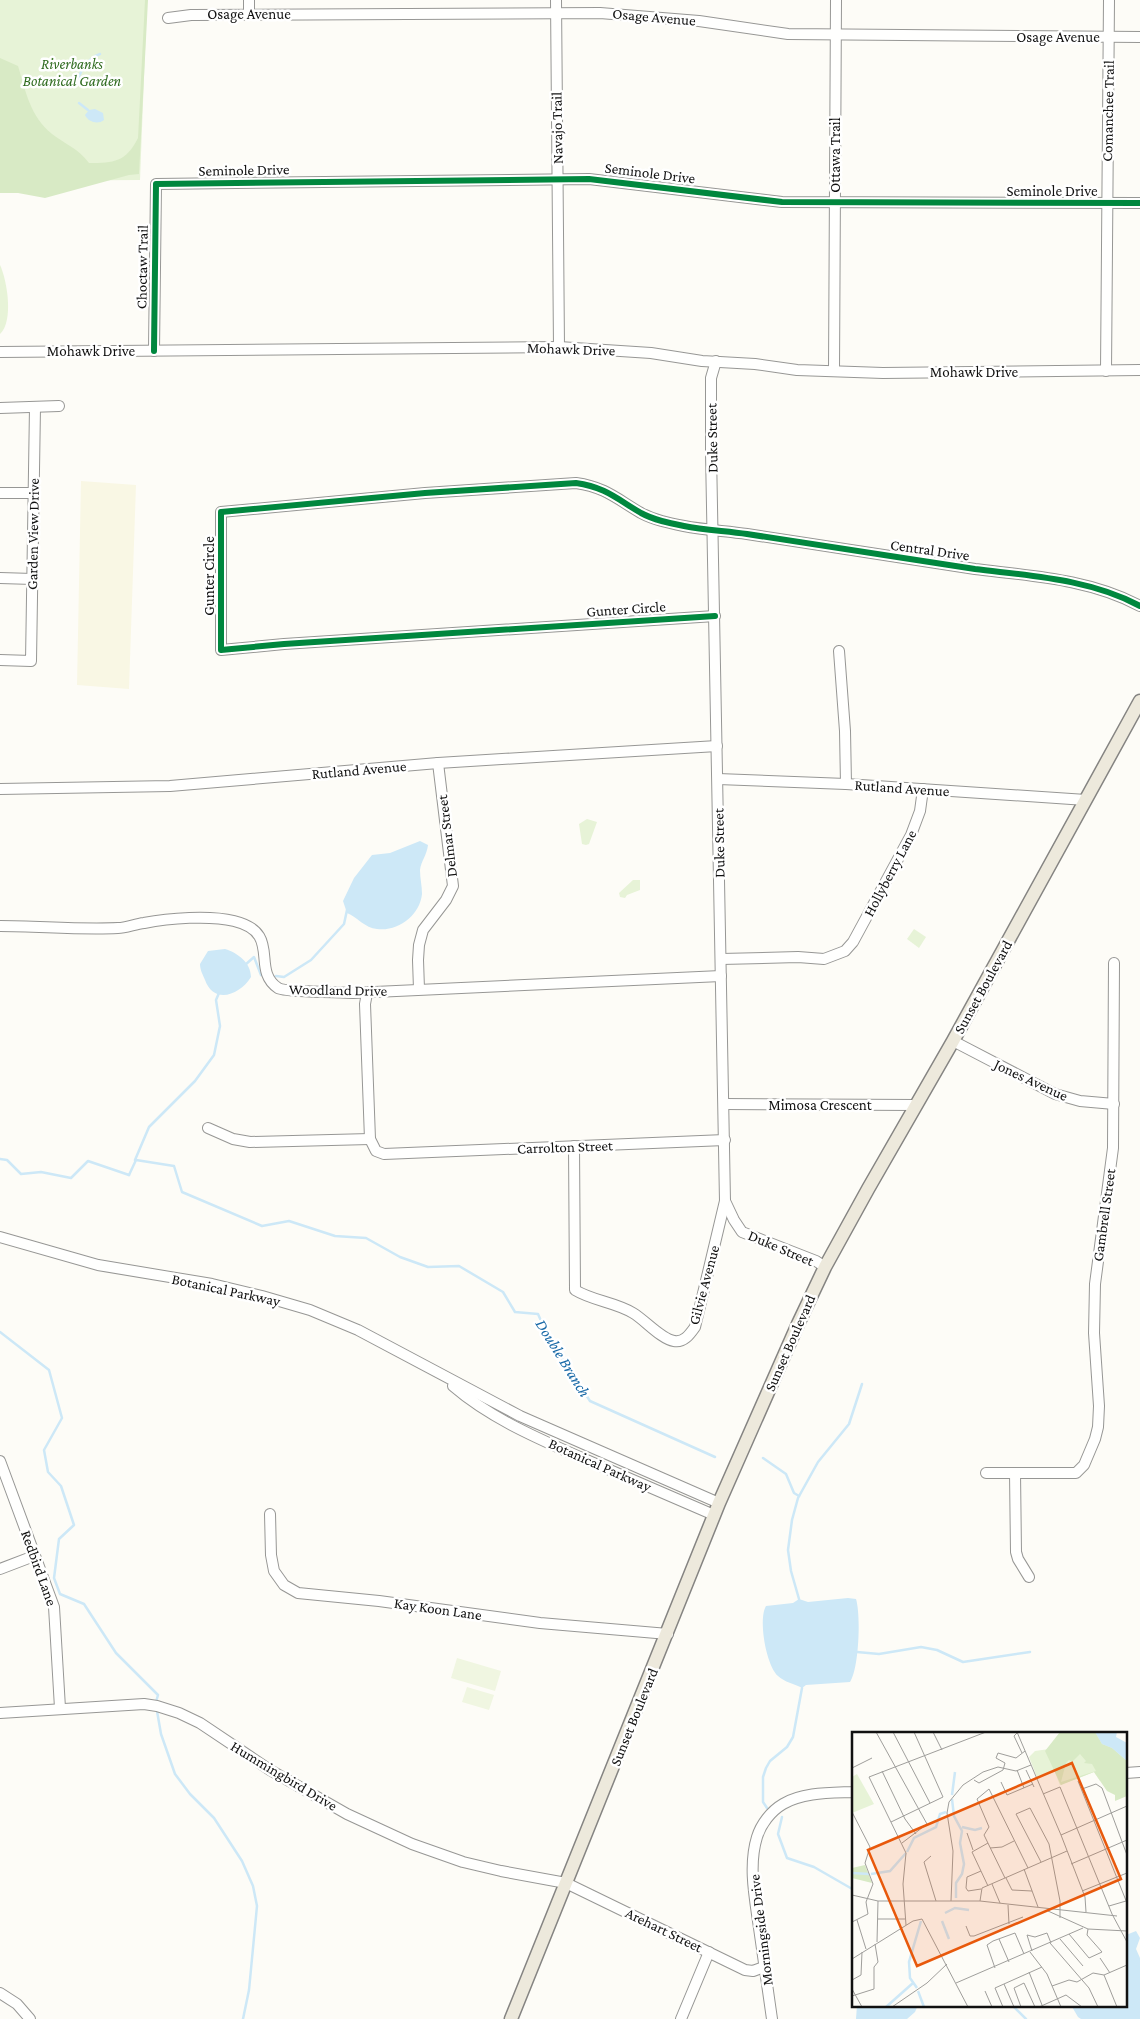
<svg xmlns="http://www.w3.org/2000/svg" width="1140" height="2019" font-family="'Crimson Pro',serif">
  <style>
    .farmland { fill: #f9f7e4 }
    .green { fill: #e7f3d7 }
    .forest { fill: #d8eac5 }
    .pitch { fill: #f0f6e1 }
    .water { fill: #cde8f7 }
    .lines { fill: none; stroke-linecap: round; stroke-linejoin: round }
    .stream { stroke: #cde8f7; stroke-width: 2.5 }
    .minor-casing { stroke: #979795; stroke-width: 12 }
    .major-casing { stroke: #858482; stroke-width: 15 }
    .minor { stroke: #fffffe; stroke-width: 10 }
    .major { stroke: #ede9dc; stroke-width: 12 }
    .cycleway-casing { stroke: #fff; stroke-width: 9 }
    .cycleway { stroke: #00873e; stroke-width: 6 }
    .labels { text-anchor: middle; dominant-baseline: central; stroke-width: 5; stroke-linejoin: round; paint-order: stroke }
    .street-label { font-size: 15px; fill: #111; stroke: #fff }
    .park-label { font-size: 15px; font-style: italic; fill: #2f6b1f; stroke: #fff }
    .water-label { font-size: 16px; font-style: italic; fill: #1768a6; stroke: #fff }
    .inset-river { fill: none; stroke: #cde8f7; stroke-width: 2.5 }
    .inset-road { fill: none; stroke: #9f9e9b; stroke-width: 1 }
    .view { fill: #e8590c; fill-opacity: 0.15; stroke: #e8590c; stroke-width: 2.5 }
    .inset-edge { fill: none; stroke: #111; stroke-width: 2.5 }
  </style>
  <rect width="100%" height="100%" fill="#fdfcf7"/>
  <path class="farmland" d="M81 481 136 485 129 689 77 685Z"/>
  <g class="green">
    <path d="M0 0H147L140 180 0 181Z"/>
    <path d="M0 265C7 280 14 321 0 334Z"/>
    <path d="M587 819 597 822 589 844 586 845 582 844 579 824Z"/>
    <path d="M633 880H640V890L627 895 625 898 620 897 619 893Z"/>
    <path d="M914 929 926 937 919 948 907 939Z"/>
  </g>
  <path class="forest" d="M145 0H148L139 174 129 175 45 198 18 193H0V58L18 66C26 92 30 116 52 134 65 144 79 149 89 163 114 163 126 162 138 138Z"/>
  <g class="pitch">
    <path d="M457 1658 501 1671 495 1691 451 1678Z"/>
    <path d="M467 1687 494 1695 489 1710 462 1702Z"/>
  </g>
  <g class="water">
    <path d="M89 110 95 109 103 113 104 120C98 125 88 122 85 115Z"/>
    <path d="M420 841 428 845C427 855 421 861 420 870 420 878 422 886 422 894 420 915 398 932 377 929 365 928 357 917 347 913L343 901 354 878 372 855 390 853Z"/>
    <path d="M225 949C238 953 251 963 251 977 240 995 214 1005 205 980 203 975 200 970 200 964L208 951Z"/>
    <path d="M848 1598 856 1599C861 1615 859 1669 850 1682L806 1685 802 1688C795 1684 784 1682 778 1676 766 1665 758 1619 766 1606L793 1603 799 1599 808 1602Z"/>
    <path d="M1136 1931 1140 1938 1136 1949 1140 1958V2019H1081L1078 2017 1071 2005H1126V1935Z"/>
    <path d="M857 2005H918L915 2012 907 2019H856Z"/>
  </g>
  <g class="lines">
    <g class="stream">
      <path d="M76 86C79 73 87 58 100 54"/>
      <path d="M79 103 88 110"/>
      <path d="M245 965 254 957 261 975"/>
      <path d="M276 976 284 977 311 960 344 924 347 910"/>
      <path d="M0 1159 7 1160 21 1174 41 1172 71 1178 88 1161 129 1175"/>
      <path d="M135 1160 149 1127 195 1081 214 1055 220 1026 216 1000 219 993"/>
      <path d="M129 1175 136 1160 174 1166 182 1192 262 1226 289 1221 335 1236 366 1238 400 1257 428 1267 459 1266 503 1292 515 1312 538 1314 549 1339 590 1401 715 1457"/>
      <path d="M0 1332 49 1370 62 1418 44 1450 48 1472 61 1486 74 1525 59 1539 54 1578 60 1594 84 1604 116 1653 158 1695 156 1702"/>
      <path d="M763 1458 786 1474 794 1493 799 1496"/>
      <path d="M799 1599 791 1571 788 1550 792 1520 798 1498 818 1462 849 1424 862 1384"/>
      <path d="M857 1652 879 1654 921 1647 937 1650 963 1662 1030 1652"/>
      <path d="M157 1711 161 1734 175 1774 190 1794 214 1818 242 1861 253 1886 257 1906 249 1990 243 2019"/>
      <path d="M767 1808 763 1802V1777L766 1768 770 1761 787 1747 793 1737 802 1688"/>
      <path d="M782 1817 778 1834 787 1858 814 1867 854 1890"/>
      <path d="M1012 2005 1026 2019"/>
    </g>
    <defs>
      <g id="minor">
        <path d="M249 0V14"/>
        <path d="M556 0 559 347"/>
        <path d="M168 18 191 15 600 13 699 21 788 34 1140 37"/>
        <path d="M154 351 156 184 589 179 782 202 1140 203"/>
        <path d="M0 352 559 347 651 353 702 361 755 364 797 370 883 373 1140 370"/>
        <path d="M716 361 711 378V453L725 1201 734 1220 742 1232 816 1261 825 1267"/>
        <path d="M834 371 836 0"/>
        <path d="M1106 371 1109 0"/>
        <path d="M0 408 59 406"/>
        <path d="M0 493H34"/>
        <path d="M0 578 33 579"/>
        <path d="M715 616 284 644 221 650V512L425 493 576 483C605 487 617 499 641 513 654 520 669 523 684 526 704 530 727 531 747 534 823 546 899 558 975 569 1031 576 1090 579 1140 606"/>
        <path d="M839 651 845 731 846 784"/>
        <path d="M0 660 31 661 35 407"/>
        <path d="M718 779 846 784 1086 800"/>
        <path d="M0 789 170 786 438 763 717 746"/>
        <path d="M0 926C39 926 79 930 118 928 126 928 135 924 144 923 169 918 210 915 234 921 283 933 250 969 278 988 284 992 341 992 353 993L721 976"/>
        <path d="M721 959 798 957 824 959 845 951 853 942 911 835 920 811 923 789"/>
        <path d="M419 989 418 960 419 945 423 930 446 900 453 886 438 763"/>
        <path d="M367 993 365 1004 370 1139 376 1151 384 1154 725 1140"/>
        <path d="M953 1041 1055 1094 1080 1101 1114 1104"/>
        <path d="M724 1104 916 1105"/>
        <path d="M208 1128 233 1139 250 1142 370 1139"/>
        <path d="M574 1146 575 1290C593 1301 615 1302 633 1313 645 1320 661 1339 674 1341 684 1343 690 1334 695 1327L725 1201"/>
        <path d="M0 1237 98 1265 212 1284 262 1296 310 1310 358 1330 520 1416 719 1503"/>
        <path d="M453 1386C490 1418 537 1438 582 1458 626 1477 670 1496 714 1515"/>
        <path d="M0 1461 54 1607 60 1708"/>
        <path d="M986 1473H1076L1084 1465 1095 1439 1098 1427 1099 1406 1094 1333 1095 1284 1113 1148 1114 963"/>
        <path d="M1015 1473 1016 1552 1018 1559 1029 1577"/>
        <path d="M270 1514 271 1555 274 1571 284 1585 298 1593 379 1601 540 1623 668 1634"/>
        <path d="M0 1569 34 1556"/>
        <path d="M0 1713 144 1704 157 1706 179 1713 200 1723 270 1770 347 1814 412 1844 463 1862 501 1871 566 1883 745 1970 753 1971 764 1967"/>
        <path d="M1126 1773 1140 1772"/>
        <path d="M0 1993 17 2004 30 2019"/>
        <path d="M681 2019 709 1952"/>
        <path d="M772 2019C768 1989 763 1958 759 1928 755 1899 748 1866 757 1837 761 1824 771 1811 783 1804 803 1792 831 1793 854 1792"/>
      </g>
      <path id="major" d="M511 2019 719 1503 798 1324 825 1267 868 1189 953 1041 1140 701"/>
    </defs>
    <use href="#minor" class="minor-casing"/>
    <use href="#major" class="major-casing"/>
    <use href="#minor" class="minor"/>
    <use href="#major" class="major"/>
    <defs>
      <g id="cycleway">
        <path d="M154 351 156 184 589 179 782 202 1140 203"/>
        <path d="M715 616 284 644 221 650V512L425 493 576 483C605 487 617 499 641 513 654 520 669 523 684 526 704 530 727 531 747 534 823 546 899 558 975 569 1031 576 1090 579 1140 606"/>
      </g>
    </defs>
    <use href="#cycleway" class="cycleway-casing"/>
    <use href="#cycleway" class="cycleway"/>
  </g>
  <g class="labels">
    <g class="street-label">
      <text x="249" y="14">Osage Avenue</text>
      <text transform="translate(654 17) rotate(5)">Osage Avenue</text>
      <text x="1058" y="37">Osage Avenue</text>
      <text transform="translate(1108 111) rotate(-89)">Comanchee Trail</text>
      <text transform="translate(557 128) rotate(-91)">Navajo Trail</text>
      <text transform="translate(835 155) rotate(-90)">Ottawa Trail</text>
      <text transform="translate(244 170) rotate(-1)">Seminole Drive</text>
      <text transform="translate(650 173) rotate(7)">Seminole Drive</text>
      <text x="1052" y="191">Seminole Drive</text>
      <text transform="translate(142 267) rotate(-89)">Choctaw Trail</text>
      <text transform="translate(571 349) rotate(2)">Mohawk Drive</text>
      <text x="91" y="351">Mohawk Drive</text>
      <text x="974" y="372">Mohawk Drive</text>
      <text transform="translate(712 438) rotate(-91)">Duke Street</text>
      <text transform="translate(33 534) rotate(-89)">Garden View Drive</text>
      <text transform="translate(930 550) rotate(8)">Central Drive</text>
      <text transform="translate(209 576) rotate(-90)">Gunter Circle</text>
      <text transform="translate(626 609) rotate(-4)">Gunter Circle</text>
      <text transform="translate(359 770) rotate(-5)">Rutland Avenue</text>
      <text transform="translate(902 788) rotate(4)">Rutland Avenue</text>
      <text transform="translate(447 836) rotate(-97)">Delmar Street</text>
      <text transform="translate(719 843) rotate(-91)">Duke Street</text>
      <text transform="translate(890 873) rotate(-62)">Hollyberry Lane</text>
      <text transform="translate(983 987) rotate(-61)">Sunset Boulevard</text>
      <text transform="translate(338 990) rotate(1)">Woodland Drive</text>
      <text transform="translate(1031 1080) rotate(25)">Jones Avenue</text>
      <text x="820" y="1105">Mimosa Crescent</text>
      <text transform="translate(565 1147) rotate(-2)">Carrolton Street</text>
      <text transform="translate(1104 1215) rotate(-82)">Gambrell Street</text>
      <text transform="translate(781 1248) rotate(23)">Duke Street</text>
      <text transform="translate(704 1285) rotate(-75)">Gilvie Avenue</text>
      <text transform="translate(226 1290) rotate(12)">Botanical Parkway</text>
      <text transform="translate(790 1343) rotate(-66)">Sunset Boulevard</text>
      <text transform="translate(600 1465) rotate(24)">Botanical Parkway</text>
      <text transform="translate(39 1568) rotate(70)">Redbird Lane</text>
      <text transform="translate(438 1609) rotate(8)">Kay Koon Lane</text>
      <text transform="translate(634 1717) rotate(-68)">Sunset Boulevard</text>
      <text transform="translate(284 1776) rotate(31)">Hummingbird Drive</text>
      <text transform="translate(664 1930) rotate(26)">Arehart Street</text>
      <text transform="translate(761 1930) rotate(-97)">Morningside Drive</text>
    </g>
    <g class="park-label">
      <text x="72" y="64">Riverbanks<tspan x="72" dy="17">Botanical Garden</tspan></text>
    </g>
    <g class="water-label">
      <text transform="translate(563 1358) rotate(58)">Double Branch</text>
    </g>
  </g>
  <g transform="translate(852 1732)">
    <rect width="275" height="275" fill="#fdfcf7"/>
    <path d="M208 0H243L275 29 248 49 242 40 208 53 202 38 185 45 177 25 183 19 197 17ZM5 42 22 72 0 81V45Z" fill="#e7f3d7"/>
    <path d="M208 0H243L250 12 260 16 275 29V64L263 69V63L255 59 242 40 209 53 193 19ZM228 22 234 29 232 31 240 32 244 39 209 50 214 31 217 28 220 30ZM13 133 20 151 0 146V136Z" fill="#d8eac5" fill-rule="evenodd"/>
    <path d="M243 0H265L264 5 275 11V29L260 16 250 12Z" fill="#cde8f7"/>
    <path class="inset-river" d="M100 63 103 40M100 67 102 84 110 99 108 111 112 132 110 142 104 151V166M110 95 123 98 130 96M55 120 62 106 84 95 88 82 94 80M0 141 17 142M19 142 38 139 54 121M93 181 103 176 117 178M90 189 97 207M65 256 58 246 57 230 69 189M66 259 72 275M34 275 61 251"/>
    <path class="inset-road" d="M24 0 75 92 50 111M41 0 78 71M81 0 90 18M165 0 209 103 233 165 234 180M165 1 162 4 170 21M0 36 20 26M165 38 172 56M174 38 182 55M30 39 53 87 64 102M122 48 127 51 151 38 153 31 144 26 146 21 164 26 173 19M226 49 275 171M149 50 155 63 181 52M230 57 244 52 250 56 275 123M191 62 208 55 260 182M0 80 18 115 13 131 21 152 14 170 16 182 0 190M39 90 91 65 62 0M115 101 121 118M209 103 275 74M136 111 120 120 136 154M138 116 150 115 162 109M79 124 72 130 84 169M189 130 164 82 178 76 197 112 208 169V186M219 132 275 108M172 137 186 175M153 146 132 103 137 95 125 67 137 57 176 136M154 146 160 158 180 159M140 152 148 171M129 157 116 159 114 156 115 145 129 139M230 159 275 141M0 163 26 169H128L265 184M99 169 101 119 95 81 97 70 111 53 131 40 146 35 164 39 179 33M128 169 130 156 215 119M156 173 157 192M257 174 274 169M196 179 236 197 275 199M260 182 275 210M26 187H53M5 188 14 217M54 193 51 152 54 121 17 45 134 0M114 194 118 204H122L171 185M217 202 237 226 250 220 235 203 236 197M147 207 157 230M208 207 231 234M25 210 26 169M198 211 237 256 246 275M180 219 175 203 183 205 195 201 199 211M178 220 195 242 209 275M248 226 258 241M0 227 61 189 70 187 116 275M143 236 135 213 141 209 163 201 172 222M177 240 190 273M252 243 265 275M252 243 275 233M0 248 9 243 10 220M104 251 231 196M152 252 162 275M200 254 217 248 225 250 241 241 252 243M0 257 10 275M133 259 140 275M0 264 22 257V235L26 230 23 212M40 275 75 251 95 232M151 275 143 256 190 235M169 275 162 256 172 251 183 275M187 275 214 263 230 275"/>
    <path class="view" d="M220 31 269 147 65 234 16 118Z"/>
    <rect width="275" height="275" class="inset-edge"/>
  </g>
</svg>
